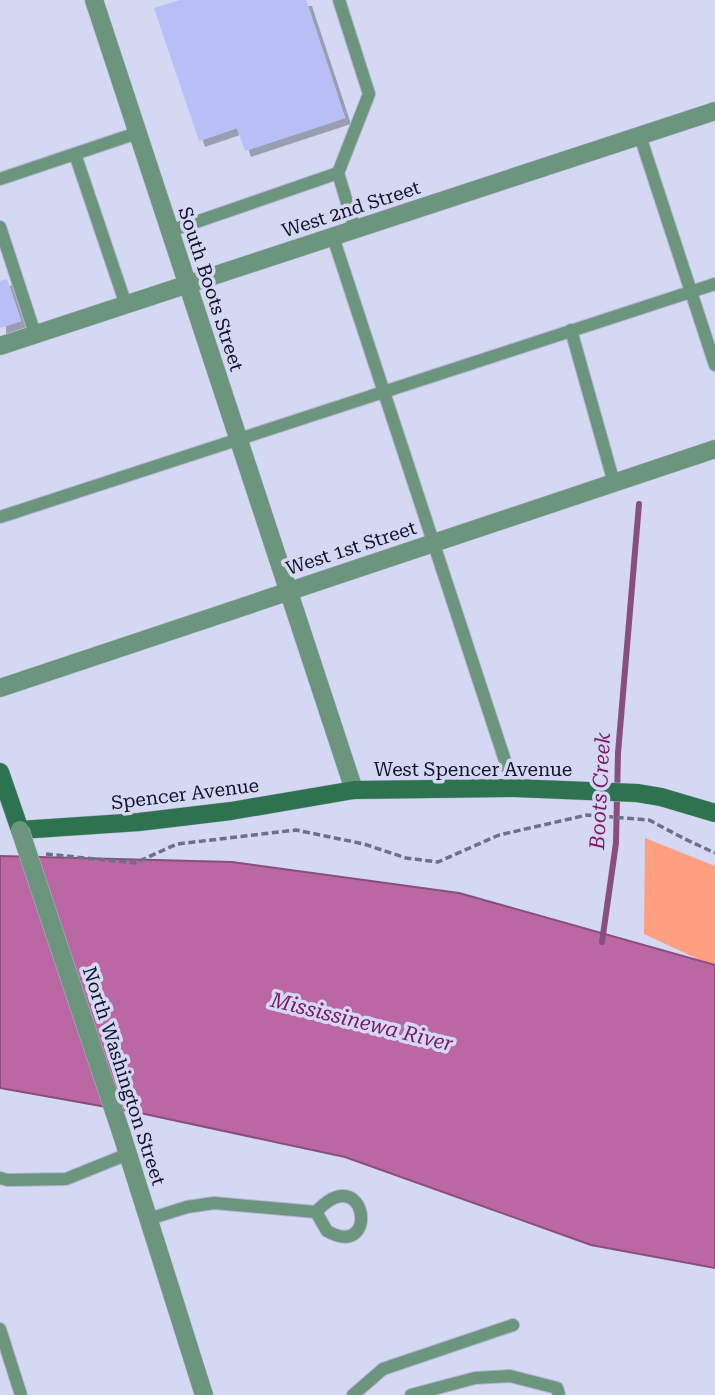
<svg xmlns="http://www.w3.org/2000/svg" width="715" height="1395" font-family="'Roboto Serif',serif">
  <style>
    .green { fill: #fd9f80 }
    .water { fill: #bb67a3; stroke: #884e7e; stroke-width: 2 }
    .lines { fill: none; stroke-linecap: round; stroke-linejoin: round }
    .stream { stroke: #884e7e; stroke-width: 6 }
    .building { fill: #b8bff7; filter: url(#shadow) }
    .service-casing { stroke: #b1b4cf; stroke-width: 14 }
    .minor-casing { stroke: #b1b4cf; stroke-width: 19 }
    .tertiary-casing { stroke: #b1b4cf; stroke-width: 19 }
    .secondary-casing { stroke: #b1b4cf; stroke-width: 19 }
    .path { stroke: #6e7089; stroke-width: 3.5; stroke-dasharray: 7 3.5; stroke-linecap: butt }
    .service { stroke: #6b957c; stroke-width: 12 }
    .minor { stroke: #6b957c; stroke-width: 18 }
    .tertiary { stroke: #6b957c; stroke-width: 18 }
    .secondary { stroke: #2e7350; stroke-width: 18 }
    .tertiary-bridge-casing { stroke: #b1b4cf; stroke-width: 19; stroke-linecap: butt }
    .tertiary-bridge { stroke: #6b957c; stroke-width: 18 }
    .labels { text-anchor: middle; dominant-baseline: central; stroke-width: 7; stroke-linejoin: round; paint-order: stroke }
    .street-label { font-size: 19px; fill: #101229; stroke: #d4d8f3 }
    .water-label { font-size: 21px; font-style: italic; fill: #7f1769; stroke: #d4d8f3 }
  </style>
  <defs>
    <filter id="shadow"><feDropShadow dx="6" dy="6" stdDeviation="0" flood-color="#0004"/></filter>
  </defs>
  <rect width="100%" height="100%" fill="#d4d8f3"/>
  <path class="green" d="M645 838 715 866V967L644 934Z"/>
  <path class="water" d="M0 856 232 862 459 893 715 965V1268L591 1245 345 1157 140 1113 0 1088Z"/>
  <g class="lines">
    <path class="stream" d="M602 942 616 843 618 753 639 504"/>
  </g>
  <g class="building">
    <path d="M180 0H306L345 118 245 151 237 128 199 141 154 8Z"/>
    <path d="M7 279 21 321 0 328V281Z"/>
  </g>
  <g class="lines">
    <defs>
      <g id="service">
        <path d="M640 136 715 365"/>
        <path d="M75 154 126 305"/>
        <path d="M338 173 369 94 339 0"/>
        <path d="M0 179 137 133"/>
        <path d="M0 227 35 334"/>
        <path d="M170 231 338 173 355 229"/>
        <path d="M333 237 514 788"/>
        <path d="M571 330 614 483"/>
        <path d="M0 517 715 284"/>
        <path d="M0 1178 8 1180 66 1179 128 1154"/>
        <path d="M149 1219 187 1207 214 1203 316 1212 327 1231C381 1261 366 1158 316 1212"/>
        <path d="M0 1329 21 1395"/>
        <path d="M353 1395 383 1369 513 1325"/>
        <path d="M411 1395 475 1378 510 1376 557 1388 559 1395"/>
      </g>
      <g id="minor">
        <path d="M94 0 354 790"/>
        <path d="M0 346 715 111"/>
        <path d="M0 688 715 449"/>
      </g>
      <path id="tertiary" d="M121 1132 204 1395"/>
      <path id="secondary" d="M0 772 20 830 139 822 231 811 354 790 514 788 637 793 661 797 715 813"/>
    </defs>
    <use href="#service" class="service-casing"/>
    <use href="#minor" class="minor-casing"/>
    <use href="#tertiary" class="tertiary-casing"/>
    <use href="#secondary" class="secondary-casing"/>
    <path class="path" d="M46 854 135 863 177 844 296 830 364 844 406 858 438 862 499 835 587 815 649 820 685 839 715 853"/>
    <use href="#service" class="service"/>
    <use href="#minor" class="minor"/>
    <use href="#tertiary" class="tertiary"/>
    <use href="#secondary" class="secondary"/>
    <defs>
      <path id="tertiary-bridge" d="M20 830 121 1132"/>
    </defs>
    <use href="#tertiary-bridge" class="tertiary-bridge-casing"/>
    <use href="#tertiary-bridge" class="tertiary-bridge"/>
  </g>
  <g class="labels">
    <g class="street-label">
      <text transform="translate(351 209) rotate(-18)">West 2nd Street</text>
      <text transform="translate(211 289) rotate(72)">South Boots Street</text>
      <text transform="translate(351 548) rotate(-18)">West 1st Street</text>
      <text x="473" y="769">West Spencer Avenue</text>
      <text transform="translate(185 794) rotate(-7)">Spencer Avenue</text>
      <text transform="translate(124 1076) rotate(72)">North Washington Street</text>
    </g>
    <g class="water-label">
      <text transform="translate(600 791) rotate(-87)">Boots Creek</text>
      <text transform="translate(362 1022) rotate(14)">Mississinewa River</text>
    </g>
  </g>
</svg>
